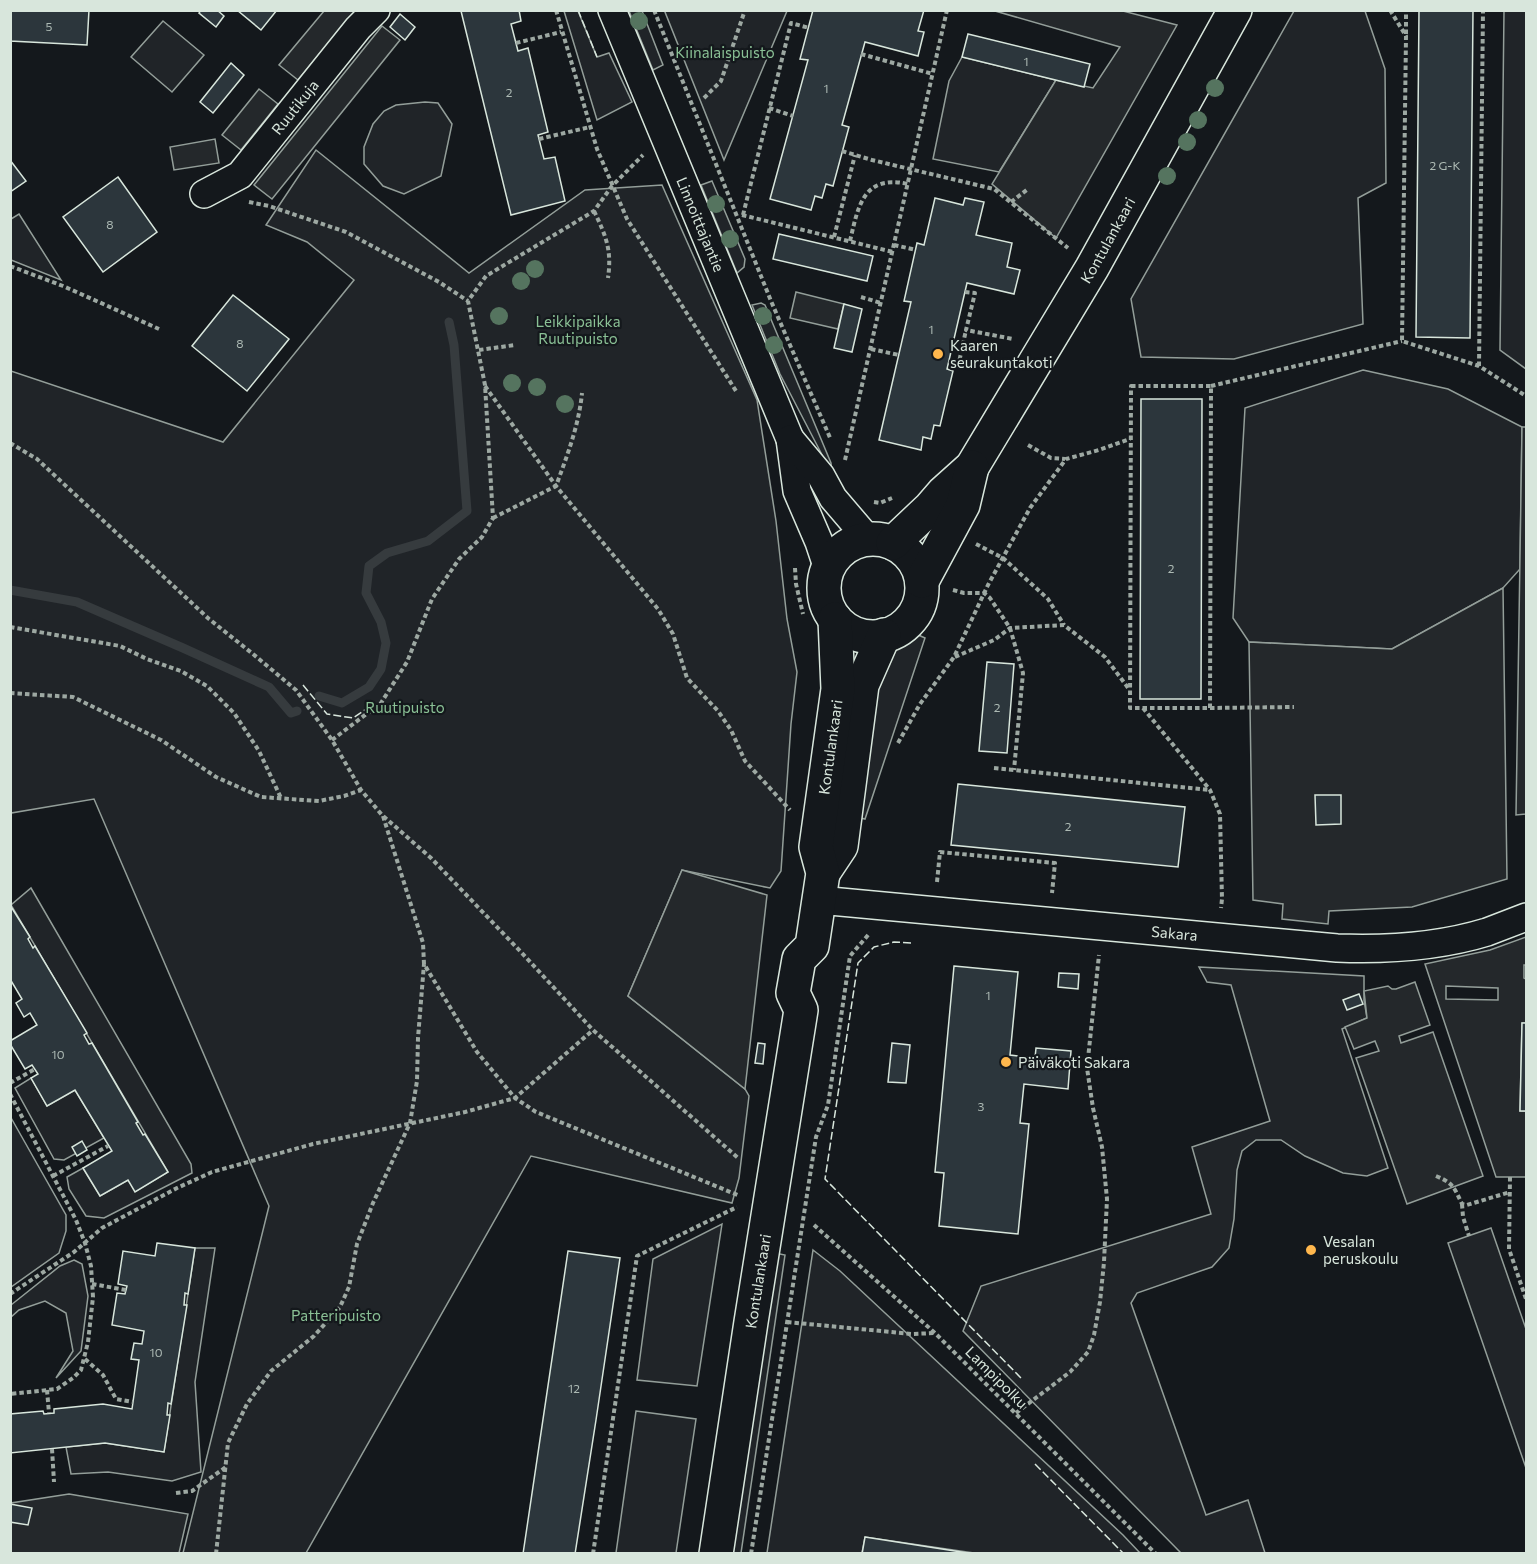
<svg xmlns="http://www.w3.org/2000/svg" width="1537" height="1564" font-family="Commissioner,sans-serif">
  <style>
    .green { fill: #202428; stroke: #939e99; stroke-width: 1.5 }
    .parking { fill: #24282b; stroke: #939e99; stroke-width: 1.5; fill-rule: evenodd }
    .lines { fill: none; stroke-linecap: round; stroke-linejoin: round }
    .stream { stroke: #363b3e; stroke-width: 9 }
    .building { fill: #2c363c; stroke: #d8e6dc; stroke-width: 1.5 }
    .street-casing { stroke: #d8e6dc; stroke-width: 30 }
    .secondary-casing { stroke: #d8e6dc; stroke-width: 36 }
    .path { stroke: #9da8a2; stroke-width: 4; stroke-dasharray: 4.5 3; stroke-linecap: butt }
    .street { stroke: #14181c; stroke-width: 27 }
    .secondary { stroke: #14181c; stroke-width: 33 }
    .fence { stroke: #d8e6dc; stroke-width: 1.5; stroke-dasharray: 8 3; stroke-linecap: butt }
    .tree { fill: #55745f }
    .poi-dot { fill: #ffb74d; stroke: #14181c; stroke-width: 2 }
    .labels { text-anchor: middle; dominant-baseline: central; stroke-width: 4.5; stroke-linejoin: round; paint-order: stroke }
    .number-label { font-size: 12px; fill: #adbab4 }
    .park-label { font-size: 15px; fill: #8ac095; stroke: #14181c }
    .street-label { font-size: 15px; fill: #d8e6dc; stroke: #14181c }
    .poi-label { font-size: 15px; fill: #d8e6dc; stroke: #14181c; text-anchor: start }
  </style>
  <rect width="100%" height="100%" fill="#14181c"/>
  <g class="green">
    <path d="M564 11H578L597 57 609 53 632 102 597 120Z"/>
    <path d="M629 11H642L663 65 653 70Z"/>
    <path d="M665 11H787L724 160 665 12Z"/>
    <path d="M1294 11H1365L1385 69 1386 183 1358 198 1363 324 1234 359 1141 357 1131 299Z"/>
    <path d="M1504 11H1526V369L1500 350Z"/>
    <path d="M163 21 204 55 172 92 131 57Z"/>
    <path d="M962 57 1056 80 999 172 933 159 949 81Z"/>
    <path d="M425 102 438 103 452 124 441 176 404 194 383 186 364 164V147L373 124 384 111 396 105Z"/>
    <path d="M316 150 469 273 585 190 662 185 757 400 776 521 787 619 797 672 791 724 781 871 770 888 682 870 628 996 745 1089 749 1096 739 1178 732 1203 531 1156 306 1553H183L269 1206 94 799 11 813V371L223 442 354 280 307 242 266 225Z"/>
    <path d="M712 181 745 259 744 267 737 273 701 185Z"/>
    <path d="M19 214 61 280 11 260V219Z"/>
    <path d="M761 303 765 305 831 463 832 474 780 374 752 305Z"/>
    <path d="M1363 370 1448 389 1522 427 1520 569 1503 588 1392 649 1249 642 1233 618 1245 408Z"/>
    <path d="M916 634 925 638 865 819 856 817 867 696 884 659Z"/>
    <path d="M31 888 191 1164 192 1173 104 1218 86 1216 69 1189 67 1177 83 1168 100 1196 128 1180 136 1191 168 1172 11 905Z"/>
    <path d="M1199 967 1364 976V1000L1367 1018 1342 1029 1388 1168 1367 1176 1343 1173 1305 1156 1281 1140H1256L1242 1151 1237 1170 1234 1219 1229 1248 1212 1267 1137 1293 1131 1303 1206 1515 1248 1500 1265 1553H1181L963 1331 981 1286 1211 1214 1192 1147 1270 1121 1231 985 1207 982Z"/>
    <path d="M31 1078 47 1106 75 1090 104 1138 64 1160 54 1159 15 1088Z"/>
    <path d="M10 1116 66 1215V1231L59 1253 11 1287Z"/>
    <path d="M722 1224 697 1386 637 1380 653 1259Z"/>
    <path d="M1491 1228 1526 1329V1468L1448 1243Z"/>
    <path d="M195 1248H215L195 1382 201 1472 172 1481 108 1472 71 1474 66 1447 105 1443 164 1452Z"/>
    <path d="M813 1250 840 1271 1123 1535 1140 1553H974L865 1537 862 1553H767Z"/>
    <path d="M775 1253 785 1255 741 1553 730 1554Z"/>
    <path d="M74 1260 82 1264 88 1296 81 1351 56 1378 73 1351 66 1313 45 1301 19 1310 11 1317V1305L60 1266Z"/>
    <path d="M636 1411 696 1419 676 1553H616Z"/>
  </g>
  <g class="parking">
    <path d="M324 11H355L298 80 279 65Z"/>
    <path d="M995 11H1123L1177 25 1056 238 992 184 1056 80 1093 88 1120 47Z"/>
    <path d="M382 26 400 40 272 199 254 185Z"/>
    <path d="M259 89 278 104 241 150 222 135Z"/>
    <path d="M215 139 219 163 174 170 170 147Z"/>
    <path d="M796 292 844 304 838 329 790 318Z"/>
    <path d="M1522 427H1526V814L1516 815Z"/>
    <path d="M1503 588 1507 879 1412 907 1329 911 1328 924 1282 919 1283 904 1253 900 1249 642 1392 649Z"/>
    <path d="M682 870 767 895 745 1089 628 996Z"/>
    <path d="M1526 937V965H1524V978L1526 979V1023H1522L1520 1111H1526V1177H1496L1425 964 1490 950ZM1446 986 1498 988V1000L1446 999Z"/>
    <path d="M1415 982 1430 1025 1399 1036 1401 1043 1433 1032 1483 1176 1407 1204 1356 1058 1379 1051 1375 1041 1354 1049 1345 1027 1367 1018 1364 991 1388 986 1392 989H1396Z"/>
    <path d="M69 1494 188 1514 179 1553 11 1554V1503Z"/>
  </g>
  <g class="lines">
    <g class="stream">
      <path d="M10 590 77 602 183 648 269 687 291 713 297 711"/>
      <path d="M319 696 342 703 369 687 381 669 386 643 381 622 366 593 369 566 387 553 428 541 467 511 454 345 449 322"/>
    </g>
  </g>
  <g class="building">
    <path d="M10 10H89L87 45 10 41Z"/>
    <path d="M201 10H217L224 16 216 27 199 13Z"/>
    <path d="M237 10H277L261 30Z"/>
    <path d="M466 10H519L521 21 511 24 518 51 528 48 548 132 538 135 544 159 555 157 565 201 511 215 461 11Z"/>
    <path d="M813 10H924L918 31 924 32 918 56 865 42 842 125 849 127 833 186 826 184 822 198 815 196 811 210 770 199 808 60 800 59Z"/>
    <path d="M1419 10H1473L1470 338 1416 337Z"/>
    <path d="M400 14 415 27 405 40 390 27Z"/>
    <path d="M968 34 1090 64 1084 87 962 57Z"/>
    <path d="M231 63 244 75 213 113 200 102Z"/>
    <path d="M10 160 26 181 10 192Z"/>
    <path d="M118 177 157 232 103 272 63 217Z"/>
    <path d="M935 198 963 205 965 198 984 202 976 235 1012 243 1007 267 1020 270 1014 294 967 283 947 369 953 371 940 426 934 425 931 439 923 437 921 450 879 440 911 302 904 301 917 243 924 245Z"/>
    <path d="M779 234 873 256 867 281 773 259Z"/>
    <path d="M233 295 289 339 247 391 192 346Z"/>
    <path d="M844 304 862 309 852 352 834 348Z"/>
    <path d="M1141 399H1202L1201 699H1140Z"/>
    <path d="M987 662 1014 664 1007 753 979 751Z"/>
    <path d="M958 784 1185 807 1178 867 951 845Z"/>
    <path d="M1315 795H1341V824L1316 825Z"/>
    <path d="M10 905 30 937 28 939 33 948 35 946 87 1033 84 1035 89 1044 92 1043 138 1122 136 1123 143 1135 145 1134 168 1172 135 1192 128 1180 100 1196 83 1168 112 1151 75 1090 47 1106 31 1078 38 1074 32 1065 25 1069 10 1044V1041L37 1025 30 1013 24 1017 16 1003 22 999 10 979Z"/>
    <path d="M954 966 1018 972 1010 1055 1035 1058 1036 1048 1071 1051 1068 1089 1024 1084 1020 1123 1029 1124 1018 1234 939 1226 944 1173 935 1172Z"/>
    <path d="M1059 973 1079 974 1078 989 1058 987Z"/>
    <path d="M1359 994 1363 1004 1347 1010 1343 1000Z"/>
    <path d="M1522 1023H1526V1111H1520Z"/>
    <path d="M758 1043 765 1044 763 1064 755 1063Z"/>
    <path d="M892 1043 910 1045 906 1083 888 1082Z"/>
    <path d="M82 1141 87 1150 77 1156 72 1147Z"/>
    <path d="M157 1243 195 1248 188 1294 185 1293 184 1305H187L171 1404 168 1403 167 1415H170L164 1452 105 1443 10 1453V1414L43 1411 44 1414 54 1413V1409L103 1404 132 1409 139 1360 131 1359 134 1343 142 1344 144 1331 112 1325 117 1293 125 1294 127 1286 118 1284 123 1251 155 1256Z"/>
    <path d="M568 1251 620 1258 596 1420 575 1554H523Z"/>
    <path d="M10 1504 32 1508 28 1525 10 1522Z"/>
    <path d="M865 1537 974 1554H862Z"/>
  </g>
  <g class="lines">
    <defs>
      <g id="street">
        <path id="s1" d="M612 10 790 439 797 491 819 542 828 569"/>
        <path id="s2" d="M204 194 240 175 358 28 376 10"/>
        <path d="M790 439 821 476 833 498 868 539"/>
        <path id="s3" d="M819 900 1337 948C1388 950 1438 947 1487 932 1500 927 1513 922 1526 917"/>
      </g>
      <g id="secondary">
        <circle cx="873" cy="588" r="49"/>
        <path id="s4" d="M893 543 930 508 943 493 972 467 1092 268 1235 10"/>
        <path d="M922 581 963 505 972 467"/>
        <path d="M823 873 841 846 862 685 884 635"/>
        <path id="s5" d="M716 1554 751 1322 801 1010 793 993 799 959 812 946 823 873 816 847 838 689 835 619"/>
      </g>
    </defs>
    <use href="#street" class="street-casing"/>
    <use href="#secondary" class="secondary-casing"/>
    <g class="path">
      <path d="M556 10 597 149 627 219 736 391"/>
      <path d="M654 10 771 301 831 440"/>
      <path d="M1390 10 1406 36 1402 341 1479 366 1526 396"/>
      <path d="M1406 34V10"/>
      <path d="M516 43 561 32"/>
      <path d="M861 54 933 74"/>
      <path d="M704 98 721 81 745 10"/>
      <path d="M769 108 793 116"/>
      <path d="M539 139 590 127"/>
      <path d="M842 151 872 160 994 189 1068 248"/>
      <path d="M249 202 269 206 346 232 439 282 468 301"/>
      <path d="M1011 202 1028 189"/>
      <path d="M594 211C606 236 612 250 608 278"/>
      <path d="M742 215 893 252"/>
      <path d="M743 215 791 23 809 28"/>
      <path d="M834 237 855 155"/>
      <path d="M850 241C858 207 863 174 908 184"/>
      <path d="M894 245 916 250"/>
      <path d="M10 266 63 286 159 329"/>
      <path d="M965 292 975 293 966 330 1013 339"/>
      <path d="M861 297 881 303"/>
      <path d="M871 349 899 355"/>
      <path d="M479 350 515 345"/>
      <path d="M1479 366 1483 10"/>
      <path d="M958 367 966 330"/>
      <path d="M485 386 556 486 658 609 673 634 687 678 718 711 731 730 745 761 790 810"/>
      <path d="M1131 386H1211L1210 708H1130Z"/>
      <path d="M1211 386 1402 341"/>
      <path d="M10 443 37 459 209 619 253 654 296 690 332 740 361 790 382 815 431 858 520 951 593 1030 738 1158"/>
      <path d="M1028 445 1051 458 1065 459"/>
      <path d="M845 460 947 10"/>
      <path d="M874 502 880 503 892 498"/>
      <path d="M493 518 556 486C567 456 579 425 582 393"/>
      <path d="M976 544 1003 558 1048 599 1064 625"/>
      <path d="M795 568 796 584 803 614"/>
      <path d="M953 590 964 593H984L990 598 1010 628 1023 673 1014 770"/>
      <path d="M10 627 120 646 147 659 181 671 207 686 234 713 259 751 281 798"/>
      <path d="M955 657 994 640 1010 628 1064 625 1105 657 1129 689"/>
      <path d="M10 693 73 697 161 740 216 777 261 797 319 801 344 796 361 790"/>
      <path d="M1143 708 1210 790 1220 814 1222 899 1221 908"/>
      <path d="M1210 708 1294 707"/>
      <path d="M332 740 381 703 407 662 432 599 459 559 482 537 493 518 485 385 468 301 486 276 594 211 612 186 643 155"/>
      <path d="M898 743 920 704 954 657 988 585 1030 508 1066 459 1099 450 1130 439"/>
      <path d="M994 768 1210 790"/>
      <path d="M383 816 423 943 424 964 477 1052 515 1098 536 1112 740 1196"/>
      <path d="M937 882 940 852 1055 863 1052 893"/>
      <path d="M10 1083 35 1069"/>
      <path d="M10 1094 76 1220 85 1243 91 1266 93 1297 88 1342 81 1370 73 1378 57 1389 10 1394"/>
      <path d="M53 1176 108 1146"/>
      <path d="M1436 1176C1453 1183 1454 1187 1462 1204L1467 1205 1510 1192"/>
      <path d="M1510 1177 1509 1249 1526 1299"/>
      <path d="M1462 1204 1463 1217 1469 1236"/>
      <path d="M814 1225 935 1333 1156 1554"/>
      <path d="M92 1284 126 1290"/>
      <path d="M10 1294 74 1252 102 1228 177 1188 212 1172 313 1144 465 1112 515 1098 593 1030"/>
      <path d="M787 1322 912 1334 935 1333"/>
      <path d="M85 1359 103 1375 116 1399 133 1402"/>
      <path d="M47 1390 49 1413"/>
      <path d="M1016 1413 1070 1372 1088 1352 1094 1335 1100 1302 1104 1262 1107 1199 1102 1147 1093 1108 1087 1068 1099 955"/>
      <path d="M52 1449 54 1482"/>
      <path d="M176 1493 192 1491 226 1467"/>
      <path d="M216 1554 228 1443 247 1404 271 1371 314 1336 340 1307 349 1287 357 1244 373 1203 410 1123 417 1081 418 1038 424 964"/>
      <path d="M593 1554 637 1256 737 1207"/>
      <path d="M751 1554 816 1137 828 1105 850 956 869 934"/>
    </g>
    <use href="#street" class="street"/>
    <use href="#secondary" class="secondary"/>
    <g class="fence">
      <path d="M578 10 597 57"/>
      <path d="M303 685 327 714 353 718 375 703"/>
      <path d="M911 943 894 942 874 947 858 963 825 1179 1023 1380"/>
      <path d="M1035 1464 1124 1554"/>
    </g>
  </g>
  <g class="tree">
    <circle cx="639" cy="21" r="9"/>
    <circle cx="1215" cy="88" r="9"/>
    <circle cx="1198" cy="120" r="9"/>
    <circle cx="1187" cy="142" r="9"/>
    <circle cx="1167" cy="176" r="9"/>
    <circle cx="716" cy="204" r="9"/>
    <circle cx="730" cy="239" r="9"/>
    <circle cx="535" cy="269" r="9"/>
    <circle cx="521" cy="281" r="9"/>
    <circle cx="499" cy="316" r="9"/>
    <circle cx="763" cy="316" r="9"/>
    <circle cx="774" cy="345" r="9"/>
    <circle cx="512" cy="383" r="9"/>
    <circle cx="537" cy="387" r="9"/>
    <circle cx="565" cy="404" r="9"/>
  </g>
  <g class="poi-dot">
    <circle cx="938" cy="354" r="6"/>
    <circle cx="1006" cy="1062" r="6"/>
    <circle cx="1311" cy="1250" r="6"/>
  </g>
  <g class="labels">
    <g class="number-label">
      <text x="49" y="26">5</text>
      <text x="1026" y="61">1</text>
      <text x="826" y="88">1</text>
      <text x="509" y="92">2</text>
      <text x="1445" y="165">2 G-K</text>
      <text x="110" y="224">8</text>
      <text x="931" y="329">1</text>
      <text x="240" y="343">8</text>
      <text x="1171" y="568">2</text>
      <text x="997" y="707">2</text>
      <text x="1068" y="826">2</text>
      <text x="988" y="995">1</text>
      <text x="58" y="1054">10</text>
      <text x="981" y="1106">3</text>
      <text x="156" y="1352">10</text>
      <text x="574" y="1388">12</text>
    </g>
    <g class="park-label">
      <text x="725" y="52">Kiinalaispuisto</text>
      <text x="578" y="321">Leikkipaikka<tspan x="578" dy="17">Ruutipuisto</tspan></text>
      <text x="405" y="707">Ruutipuisto</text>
      <text x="336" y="1315">Patteripuisto</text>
    </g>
    <g class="street-label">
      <text stroke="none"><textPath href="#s2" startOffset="128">Ruutikuja</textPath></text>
      <text stroke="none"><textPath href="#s1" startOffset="232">Linnoittajantie</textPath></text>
      <text stroke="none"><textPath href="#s4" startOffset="374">Kontulankaari</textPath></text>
      <text stroke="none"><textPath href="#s5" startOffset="824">Kontulankaari</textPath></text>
      <text stroke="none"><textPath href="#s3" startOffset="357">Sakara</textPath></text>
      <text stroke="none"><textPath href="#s5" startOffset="276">Kontulankaari</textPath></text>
      <text transform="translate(997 1377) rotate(45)">Lampipolku</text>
    </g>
    <g class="poi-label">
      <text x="950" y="345">Kaaren<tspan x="950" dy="17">seurakuntakoti</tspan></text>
      <text x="1018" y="1062">Päiväkoti Sakara</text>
      <text x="1323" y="1241">Vesalan<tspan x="1323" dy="17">peruskoulu</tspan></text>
    </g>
  </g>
  <rect width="1537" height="1564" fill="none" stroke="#d8e6dc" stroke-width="24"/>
</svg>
